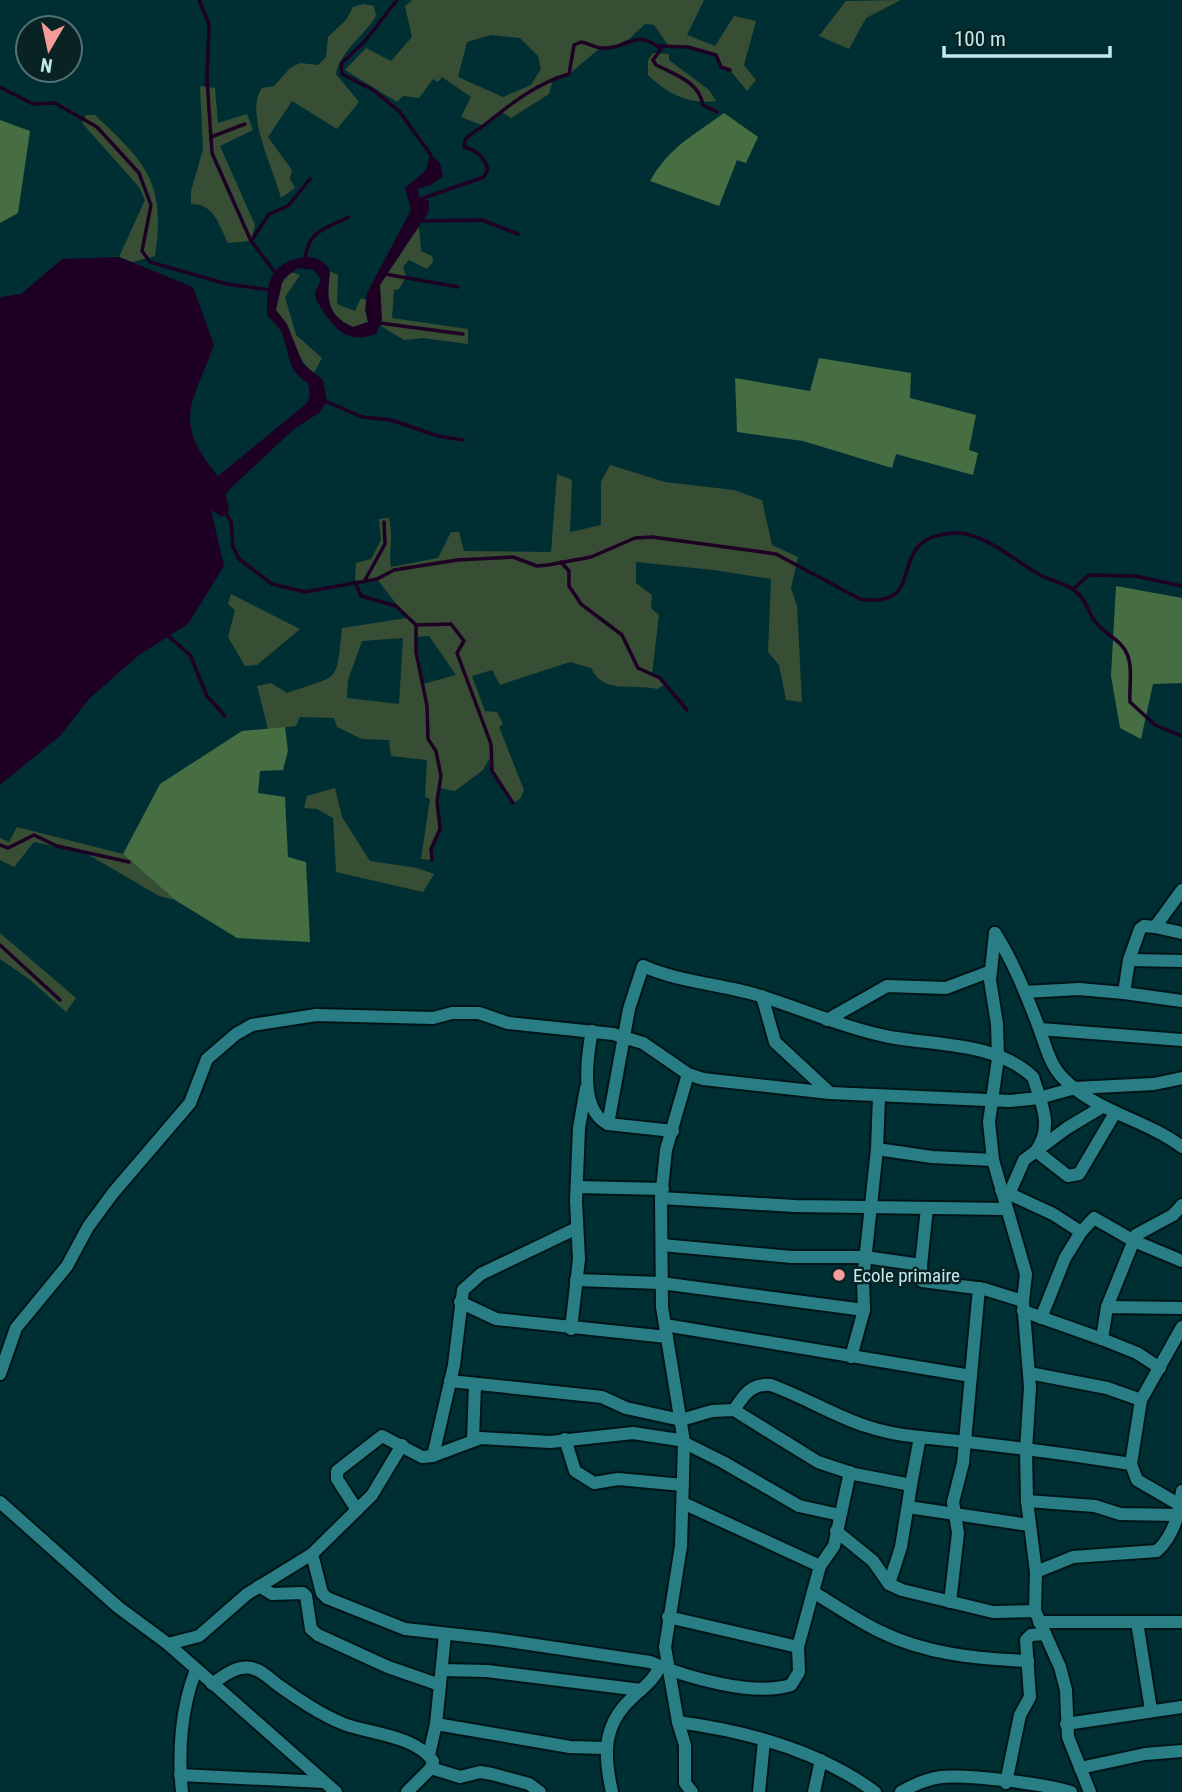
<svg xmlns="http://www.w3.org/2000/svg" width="1182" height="1792" font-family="'Roboto Condensed',sans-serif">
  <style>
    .green { fill: #374e34; fill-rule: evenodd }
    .forest { fill: #466e42 }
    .water { fill: #1e0024 }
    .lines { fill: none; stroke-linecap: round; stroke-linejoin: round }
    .stream { stroke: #1e0024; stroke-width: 3.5 }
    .street-casing { stroke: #001517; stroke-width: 16 }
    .street { stroke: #287e84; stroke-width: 12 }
    .poi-dot { fill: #f59b98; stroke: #092325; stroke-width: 2.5 }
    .labels { text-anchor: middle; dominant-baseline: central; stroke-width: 5; stroke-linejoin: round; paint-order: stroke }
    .poi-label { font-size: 19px; fill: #c3e9ec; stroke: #092325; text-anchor: start }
  </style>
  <rect width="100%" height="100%" fill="#002f33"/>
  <g class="green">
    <path d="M412 0H704L687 35 715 46 734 16 756 21 744 65 756 80 747 91 730 70 721 67 716 55 688 47 670 48 654 25 645 24 629 39 612 47 599 49 569 74 553 79 549 94 511 118 500 111 484 126 461 117 471 97 442 77 438 82 433 79 419 98 403 96 397 102 345 70 366 48 391 61 412 37 405 6ZM491 35 520 38 538 56 541 69 531 85 503 97 458 77 467 42Z"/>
    <path d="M901 0 866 18 849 49 819 36 846 1Z"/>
    <path d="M363 4 374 6 376 16C365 35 340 51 336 74L359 102 337 129 292 101 268 137 292 170 290 179 295 188 281 198C274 169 244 113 262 88L274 86 290 68 300 63 318 65 326 57 328 37 346 20 353 7Z"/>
    <path d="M653 53 669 54V60L709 90 716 101C690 105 667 94 648 75V60Z"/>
    <path d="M200 86 215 88 218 123 247 114 253 130 220 146 255 225 251 241 228 243C218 223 214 204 191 204V191L203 149Z"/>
    <path d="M86 115H95C146 163 166 182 155 256L133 262 119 257 145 200 139 187 82 123Z"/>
    <path d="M419 227 421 251 432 256 433 262 427 269 409 260 403 267 406 277 399 289 394 290 392 318 468 329V344L423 338 404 340 381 326 380 285 389 267Z"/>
    <path d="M330 271 338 275 337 304 355 311 361 298 366 300 368 322 353 327C325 314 327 297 330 271Z"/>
    <path d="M291 272 300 275 285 297 296 335 322 358 314 373C293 357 292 331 276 310L278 288Z"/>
    <path d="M610 465 665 482 734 490 762 500 772 545 798 557 791 588 797 606 802 702 786 700 779 665 768 652 771 579 714 570 636 562V583L652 595 651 608 659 615 652 674 665 684 657 689C632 683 604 695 591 668L570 662 500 685 492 670 472 676 485 711 497 712 503 724 499 727 524 790 520 799 513 803 492 771 489 759 483 770 455 791 439 788C437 802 441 814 440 828 438 840 430 846 432 860L421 859 430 799 425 797 427 760 391 756 389 740 362 739 337 727 334 718 300 717 296 726 268 729 257 686 271 683 287 693C340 674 336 686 342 628L407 618 377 579 355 582 356 563 371 559 381 540 379 519 389 518C394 540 388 548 391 567L438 558 451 532H459L464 551 551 552 557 474 572 480 570 532 601 525V482ZM429 636 456 675 423 684 416 637ZM403 638 399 704 347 698 348 680 362 641Z"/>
    <path d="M231 594 300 629 257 665 245 666 228 637 235 610 228 604Z"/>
    <path d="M335 788 342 817 370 861 417 868 434 874 423 892 336 872 333 818 317 809 304 808 307 796Z"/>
    <path d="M17 827 123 854 175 900 159 896 82 851 34 842 14 867 0 860V838L9 842Z"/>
    <path d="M0 933 76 998 66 1012 29 979 0 959Z"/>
  </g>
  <g class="forest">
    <path d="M724 113 758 137 746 163 737 160 719 206 650 181C670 146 693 136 724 113Z"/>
    <path d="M0 120 30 131 18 213 0 223Z"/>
    <path d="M819 358 911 373 910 398 976 415 969 450 978 453 973 475 896 454 892 468 803 441 737 432 735 378 810 391Z"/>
    <path d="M1116 586 1182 598V683L1153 684 1141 739 1120 728 1111 676Z"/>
    <path d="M285 727 288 751 283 770 260 771 258 793 285 797 288 857 306 862 310 942 237 938 175 900 123 854 160 784 242 731Z"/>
  </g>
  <path class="water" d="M430 154 440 163 443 176 431 185 418 189 419 198 429 201V211L380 285 382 320 376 334C343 346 332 324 316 300L315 293 321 279 314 270 298 268 283 279 276 310 287 324 303 364 323 380 327 401 319 413 294 429 233 486 226 494 229 511 222 517 211 510 224 566 188 624 139 655 90 698 60 736 0 785V297L21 294 62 259 119 257 193 287 214 345C192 405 172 421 218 476L306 404 310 396 308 383C286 370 290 354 282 333 279 326 271 320 267 315 267 302 266 280 276 270 290 257 319 249 330 271 327 297 325 314 353 327L368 322 365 310 367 293 411 210 405 188 426 170Z"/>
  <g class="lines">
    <g class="stream">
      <path d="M199 0 209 24 207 79 212 153 251 241 278 276"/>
      <path d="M397 0 365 41 341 64 342 74 373 90 399 111 431 155"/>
      <path d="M658 46 688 47 716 55 721 67 730 70"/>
      <path d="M0 87 33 104 55 103 97 127 139 173 151 205 142 251 150 262 227 284 271 290"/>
      <path d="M211 137 245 124"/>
      <path d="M418 200 484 177 488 169C483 156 477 150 464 147L465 140C472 131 479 130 487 123 512 103 537 83 569 74L574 45 581 42C588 43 596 48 602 48 627 50 635 27 661 49L653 60 656 65C676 75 699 82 703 105L717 112"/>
      <path d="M418 221 482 220 518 234"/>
      <path d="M251 241 269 214 288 206 310 179"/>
      <path d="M305 259C308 230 327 228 349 217"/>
      <path d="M385 274 458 287"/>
      <path d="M379 323 463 334"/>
      <path d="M325 401 362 417 391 420 438 436 463 440"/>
      <path d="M225 512 231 522 233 547 239 559 272 584 305 592 377 579 394 570 457 560 513 557 537 566 548 565 591 557 635 538 652 537 776 554 860 599C934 610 879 536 955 533 984 532 1015 561 1040 575 1050 580 1064 583 1074 590 1085 598 1087 609 1094 620 1103 634 1121 639 1127 654 1133 667 1129 687 1130 702L1155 725 1182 736"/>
      <path d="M561 562 569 571V586L581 604 622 635 638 668 660 678 687 710"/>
      <path d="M365 580 385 544 384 522"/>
      <path d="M355 582 361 596 396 606 416 625V652L427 706 428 739 436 751 441 776 437 801 440 829 431 849 432 860"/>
      <path d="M1073 589 1089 575 1135 576 1182 586"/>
      <path d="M416 625 451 624 464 641 457 653 491 744 492 771 513 803"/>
      <path d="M166 634 190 655 207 696 225 716"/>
      <path d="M0 845 8 848 34 835 57 846 129 862"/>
      <path d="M0 945 60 1000"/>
    </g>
    <defs>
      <g id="street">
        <path d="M1155 927 1182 933"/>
        <path d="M995 933 990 980 997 1024 998 1058 989 1122 993 1160 1026 1274 1023 1301 1030 1387 1026 1450 1027 1501 1036 1572 1035 1611 1060 1667 1066 1690 1068 1737 1090 1792"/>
        <path d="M995 933C1013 961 1026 994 1038 1025 1045 1043 1049 1064 1063 1078 1096 1112 1145 1119 1182 1147"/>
        <path d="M1129 960 1182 961"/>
        <path d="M1025 992 1079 989 1124 993 1129 960 1140 929 1144 926 1155 927 1182 890"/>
        <path d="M1124 993 1182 1001"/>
        <path d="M762 996 775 1042 830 1093"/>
        <path d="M827 1020 887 986 946 988 991 971"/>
        <path d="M1040 1029 1182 1040"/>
        <path d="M592 1031C587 1057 579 1110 608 1124"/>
        <path d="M688 1074 666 1150 661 1198 662 1307 684 1442 681 1546 665 1647 678 1722C746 1731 819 1751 875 1792"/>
        <path d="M673 1131 608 1124 629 1009 643 966C679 982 720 984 757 995 800 1008 841 1027 885 1036 932 1046 995 1041 1033 1077 1041 1103 1054 1126 1036 1151L1068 1176 1079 1174 1115 1113"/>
        <path d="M877 1149 932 1157 993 1160"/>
        <path d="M577 1187 663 1189"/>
        <path d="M1001 1190 1053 1214 1081 1232 1094 1218 1134 1241 1182 1261"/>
        <path d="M1010 1192 1024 1160 1067 1128 1102 1107"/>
        <path d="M661 1198 795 1206 1005 1209"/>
        <path d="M927 1208 921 1265 922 1281 984 1289 1023 1301"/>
        <path d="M662 1245 792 1257H865L921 1265"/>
        <path d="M576 1280 661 1283 864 1310"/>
        <path d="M460 1302 496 1319 667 1337"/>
        <path d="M1107 1307 1136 1235 1173 1215 1182 1205"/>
        <path d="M1023 1311 1102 1339 1107 1307 1182 1308"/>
        <path d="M1041 1318 1065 1258 1081 1232"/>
        <path d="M665 1325 971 1376"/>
        <path d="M571 1329 579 1259 576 1201 579 1128 586 1088"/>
        <path d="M1102 1339 1137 1353 1160 1368"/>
        <path d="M851 1357 864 1310 863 1280 877 1149 879 1096"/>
        <path d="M1029 1373 1107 1388 1141 1400"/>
        <path d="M0 1374 16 1328 67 1266 88 1227 113 1193 190 1103 207 1059 236 1034 252 1025 316 1015 433 1018 452 1013H479L508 1023 613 1034 643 1043 688 1074 703 1079 830 1093 1010 1101 1039 1098 1075 1088 1154 1084 1182 1078"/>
        <path d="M450 1381 602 1397 626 1408 681 1420 712 1411 734 1410 818 1462 854 1474 911 1485 920 1437C991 1444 1061 1453 1131 1464L1137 1480 1180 1505"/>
        <path d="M734 1410C744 1395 751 1383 771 1385 827 1406 856 1432 920 1437"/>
        <path d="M565 1439 575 1471 594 1483 618 1479 683 1485"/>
        <path d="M473 1440 475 1384"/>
        <path d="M433 1456 454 1365 463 1290 481 1274 577 1228"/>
        <path d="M1131 1464 1141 1400 1182 1327"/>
        <path d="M1027 1501 1095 1506 1120 1514 1178 1515"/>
        <path d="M0 1502 118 1607 168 1644 336 1792"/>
        <path d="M683 1503 820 1566"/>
        <path d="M908 1507 1029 1525"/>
        <path d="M357 1510 337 1479V1471L382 1436 422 1457 433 1456 481 1438 550 1442 633 1433 679 1440 723 1462 799 1506 840 1515"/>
        <path d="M836 1531 873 1561 889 1584 902 1590 993 1612 1035 1611"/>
        <path d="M312 1554 322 1593 327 1598 405 1629 495 1639 650 1662C686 1677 753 1697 791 1685L799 1672 798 1647 668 1617"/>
        <path d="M1036 1572 1073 1557 1157 1551C1174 1535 1179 1514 1182 1491"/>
        <path d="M889 1584 901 1547 911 1485"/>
        <path d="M259 1586 272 1594 303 1593 306 1596 311 1629 318 1635 388 1667 440 1685"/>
        <path d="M813 1592C835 1605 856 1620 879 1631 925 1654 977 1659 1028 1661"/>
        <path d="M950 1602 958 1533 953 1502 963 1463 979 1288"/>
        <path d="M1039 1622H1182"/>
        <path d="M1137 1622 1151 1710"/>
        <path d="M168 1644 199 1636 247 1594 312 1554 372 1495 402 1445"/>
        <path d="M798 1647 820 1566 834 1546 850 1472"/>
        <path d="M442 1670 487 1671 641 1690"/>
        <path d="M212 1684C223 1676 237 1665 251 1668 262 1670 270 1679 278 1685 298 1699 321 1715 344 1724 371 1734 414 1735 433 1761L431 1768 407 1792"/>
        <path d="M678 1722 685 1745V1783L692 1792"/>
        <path d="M436 1724 445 1635"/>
        <path d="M1066 1724 1182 1707"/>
        <path d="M429 1755 436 1724 570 1747 605 1748"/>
        <path d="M431 1768 460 1777 480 1772 492 1774 529 1784 540 1792"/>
        <path d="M1080 1768 1145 1754 1182 1751"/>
        <path d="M180 1775 324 1782"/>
        <path d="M1006 1783 1020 1715 1030 1697 1026 1640 1031 1635 1045 1634"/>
        <path d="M182 1792C178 1753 181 1707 196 1670"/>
        <path d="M612 1792C604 1756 602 1726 631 1699 643 1687 653 1682 660 1666"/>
        <path d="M759 1792 764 1741"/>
        <path d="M814 1792 821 1760"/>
        <path d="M901 1792C913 1785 927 1779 941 1777 968 1774 1045 1784 1071 1792"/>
      </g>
    </defs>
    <use href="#street" class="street-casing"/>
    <use href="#street" class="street"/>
  </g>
  <circle class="poi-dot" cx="839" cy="1275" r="7"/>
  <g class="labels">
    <g class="poi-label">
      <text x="853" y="1275">Ecole primaire</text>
    </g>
  </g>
  <g transform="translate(49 49) rotate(189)"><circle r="33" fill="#092325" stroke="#537275" stroke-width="2"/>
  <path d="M0-5L12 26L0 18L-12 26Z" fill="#f59b98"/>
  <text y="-10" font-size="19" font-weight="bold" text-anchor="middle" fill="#c3e9ec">N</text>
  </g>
  <path d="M944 46v10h166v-10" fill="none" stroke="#c3e9ec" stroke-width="3.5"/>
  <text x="954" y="46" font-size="21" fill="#c3e9ec" stroke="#092325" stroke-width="5" paint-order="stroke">100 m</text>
</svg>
